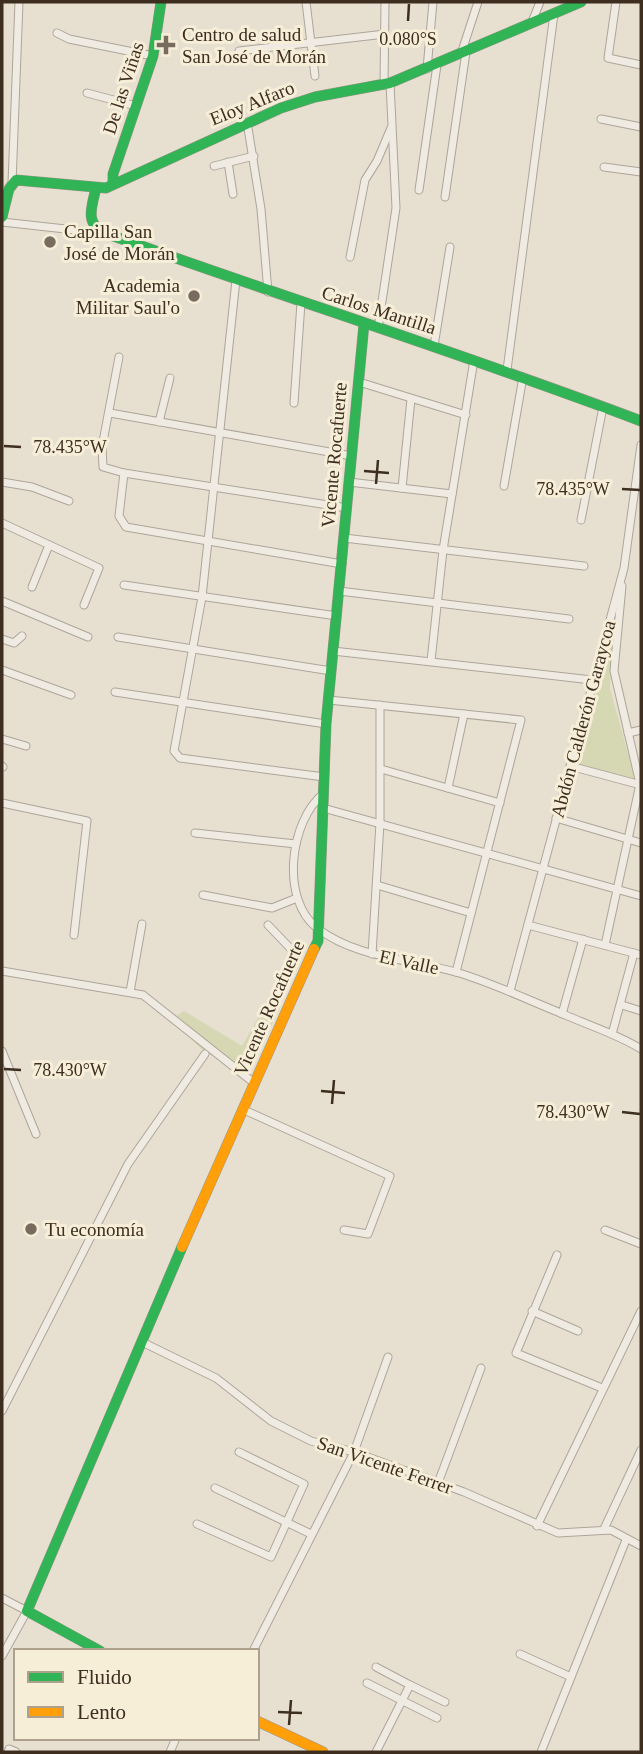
<svg xmlns="http://www.w3.org/2000/svg" width="643" height="1754" font-family="Georgia,serif">
  <style>
    .green { fill: #d6d7b3 }
    .lines { fill: none; stroke-linecap: round; stroke-linejoin: round }
    .street-casing { stroke: #ada599; stroke-width: 9 }
    .fast-casing { stroke: #9c958a; stroke-width: 11 }
    .slow-casing { stroke: #9c958a; stroke-width: 11 }
    .street { stroke: #efebe3; stroke-width: 7 }
    .fast { stroke: #30b455; stroke-width: 10 }
    .slow { stroke: #ff9f0a; stroke-width: 10 }
    .ticks { fill: none; stroke: #3d2e20; stroke-width: 2.5 }
    .poi-dot { fill: #786c5e; stroke: #f7eed8; stroke-width: 2.5 }
    .labels { text-anchor: middle; dominant-baseline: central; stroke-width: 6; stroke-linejoin: round; paint-order: stroke }
    .poi-label { font-size: 19px; fill: #3d2e20; stroke: #f7eed8; text-anchor: start }
    .street-label { font-size: 19px; fill: #3d2e20; stroke: #f7eed8 }
    .ticks-label { font-size: 18px; text-anchor: middle; fill: #3d2e20; stroke: #f7eed8; stroke-width: 6; stroke-linejoin: round; paint-order: stroke }
  </style>
  <rect width="100%" height="100%" fill="#e7e0d1"/>
  <g class="green">
    <path d="M613 623 610 689 635 779 575 763Z"/>
    <path d="M271 995 280 1008 247 1075 203 1051 172 1019 184 1011 242 1046Z"/>
  </g>
  <g class="lines">
    <defs>
      <g id="street">
        <path d="M306 2 315 76"/>
        <path d="M616 2 608 58 641 65"/>
        <path d="M532 22 540 2"/>
        <path d="M57 33 69 39 153 56"/>
        <path d="M239 51 385 34"/>
        <path d="M461 54 478 2"/>
        <path d="M427 69 433 2"/>
        <path d="M384 84 385 2"/>
        <path d="M87 93 136 106"/>
        <path d="M601 119 641 127"/>
        <path d="M247 122 261 209 268 292"/>
        <path d="M228 162 233 194"/>
        <path d="M214 166 254 156"/>
        <path d="M604 167 641 172"/>
        <path d="M12 183 19 2"/>
        <path d="M419 190 437 65"/>
        <path d="M445 197 466 52"/>
        <path d="M2 222 102 233"/>
        <path d="M350 257 365 180 377 161 391 128"/>
        <path d="M236 280 202 597 174 751 180 758 324 777"/>
        <path d="M378 328 396 208 390 83"/>
        <path d="M434 346 450 247"/>
        <path d="M119 357 102 447 103 467 124 473 347 508"/>
        <path d="M507 370 554 14"/>
        <path d="M359 382 466 415"/>
        <path d="M294 403 301 303"/>
        <path d="M110 413 352 456"/>
        <path d="M159 422 170 378"/>
        <path d="M124 473 119 516 126 527 342 564"/>
        <path d="M2 482 32 487 69 501"/>
        <path d="M349 482 452 494"/>
        <path d="M504 486 523 377"/>
        <path d="M402 488 411 399"/>
        <path d="M581 520 603 407"/>
        <path d="M2 523 99 568 84 605"/>
        <path d="M344 538 584 566"/>
        <path d="M124 585 337 616"/>
        <path d="M32 587 49 545"/>
        <path d="M339 591 569 619"/>
        <path d="M2 601 88 637"/>
        <path d="M118 637 331 671"/>
        <path d="M2 639 14 643 22 636"/>
        <path d="M333 651 592 680"/>
        <path d="M431 661 443 550 474 360"/>
        <path d="M2 670 71 695"/>
        <path d="M115 692 326 724"/>
        <path d="M329 700 521 720 456 972"/>
        <path d="M628 733 641 730"/>
        <path d="M2 739 26 746"/>
        <path d="M2 766 3 767"/>
        <path d="M570 766 641 785"/>
        <path d="M381 769 500 803"/>
        <path d="M448 788 464 714"/>
        <path d="M323 794C290 821 280 899 317 928 357 959 412 959 459 973 495 984 528 1000 563 1014 590 1026 617 1034 641 1049"/>
        <path d="M2 803 87 821 74 935"/>
        <path d="M323 808 641 896"/>
        <path d="M556 818 641 843"/>
        <path d="M195 833 296 844"/>
        <path d="M377 885 471 913"/>
        <path d="M203 895 272 908 297 898"/>
        <path d="M268 925 290 948"/>
        <path d="M528 925 641 955"/>
        <path d="M605 945 640 784 614 671 622 586"/>
        <path d="M372 954 380 823V705"/>
        <path d="M2 971 143 995 254 1083"/>
        <path d="M510 991 624 568 641 445"/>
        <path d="M130 992 142 924"/>
        <path d="M622 1005 641 1011"/>
        <path d="M562 1014 583 939"/>
        <path d="M612 1034 634 953"/>
        <path d="M2 1051 36 1134"/>
        <path d="M242 1109 390 1176 368 1234 344 1230"/>
        <path d="M605 1230 641 1244"/>
        <path d="M557 1255 516 1353 602 1388"/>
        <path d="M532 1311 578 1331"/>
        <path d="M142 1342 216 1378 271 1421 311 1441 354 1452 464 1492 558 1533 611 1530 641 1546"/>
        <path d="M2 1411 128 1164 205 1054"/>
        <path d="M438 1483 481 1368"/>
        <path d="M215 1488 311 1534"/>
        <path d="M197 1524 271 1557 304 1484 239 1452"/>
        <path d="M537 1526 641 1311"/>
        <path d="M604 1529 641 1450"/>
        <path d="M2 1598 27 1611 2 1656"/>
        <path d="M253 1651 354 1452 388 1357"/>
        <path d="M520 1654 571 1677"/>
        <path d="M367 1683 437 1718"/>
        <path d="M410 1685 445 1702"/>
        <path d="M8 1752 9 1749 16 1752"/>
        <path d="M170 1752 176 1738"/>
        <path d="M376 1752 410 1685 376 1667"/>
        <path d="M541 1752 626 1540"/>
      </g>
      <g id="fast">
        <path d="M113 183V174L153 56 161 2"/>
        <path d="M96 188C92 206 84 224 105 233 283 297 464 354 641 421"/>
        <path d="M2 217 9 189 16 180 106 188 281 108 315 97 390 83 581 2"/>
        <path d="M314 949 318 941 326 724 364 324"/>
        <path d="M100 1651 27 1611 182 1247"/>
      </g>
      <g id="slow">
        <path d="M182 1247 314 949"/>
        <path d="M257 1721 323 1752"/>
      </g>
    </defs>
    <use href="#street" class="street-casing"/>
    <use href="#fast" class="fast-casing"/>
    <use href="#slow" class="slow-casing"/>
    <use href="#street" class="street"/>
    <use href="#fast" class="fast"/>
    <use href="#slow" class="slow"/>
  </g>
  <path class="ticks" d="M408 21 409 4M4 446 21 447M364 471 389 473M376 484 378 460M622 489 640 490M4 1069 21 1070M321 1091 345 1093M332 1104 334 1080M622 1112 640 1114M278 1712 302 1713M289 1725 291 1700"/>
  <g class="poi-dot">
    <path d="M162.5 34.5h7v7h7v7h-7v7h-7v-7h-7v-7h7z"/>
    <circle cx="50" cy="242" r="7"/>
    <circle cx="194" cy="296" r="7"/>
    <circle cx="31" cy="1229" r="7"/>
  </g>
  <g class="labels">
    <g class="poi-label">
      <text x="182" y="34">Centro de salud<tspan x="182" dy="22">San José de Morán</tspan></text>
      <text x="64" y="231">Capilla San<tspan x="64" dy="22">José de Morán</tspan></text>
      <text x="180" y="285" text-anchor="end">Academia<tspan x="180" dy="22">Militar Saul'o</tspan></text>
      <text x="45" y="1229">Tu economía</text>
    </g>
    <g class="street-label">
      <text transform="translate(123 88) rotate(-72)">De las Viñas</text>
      <text transform="translate(252 103) rotate(-22)">Eloy Alfaro</text>
      <text transform="translate(379 310) rotate(18)">Carlos Mantilla</text>
      <text transform="translate(334 455) rotate(-85)">Vicente Rocafuerte</text>
      <text transform="translate(583 719) rotate(-75)">Abdón Calderón Garaycoa</text>
      <text transform="translate(409 962) rotate(12)">El Valle</text>
      <text transform="translate(269 1008) rotate(-66)">Vicente Rocafuerte</text>
      <text transform="translate(385 1465) rotate(19)">San Vicente Ferrer</text>
    </g>
  </g>
  <g class="ticks-label">
    <text x="408" y="45">0.080°S</text>
    <text x="70" y="453">78.435°W</text>
    <text x="573" y="495">78.435°W</text>
    <text x="70" y="1076">78.430°W</text>
    <text x="573" y="1118">78.430°W</text>
  </g>
  <rect width="643" height="1754" fill="none" stroke="#3d2e20" stroke-width="7"/>
  <rect x="14" y="1649" width="245" height="91" fill="#f7eed8" stroke="#ada18e" stroke-width="2"/>
  <rect x="28" y="1672" width="35" height="10" fill="#30b455" stroke="#ada18e" stroke-width="2"/>
  <text x="77" y="1684" font-size="21" fill="#3d2e20">Fluido</text>
  <rect x="28" y="1707" width="35" height="10" fill="#ff9f0a" stroke="#ada18e" stroke-width="2"/>
  <text x="77" y="1719" font-size="21" fill="#3d2e20">Lento</text>
</svg>
